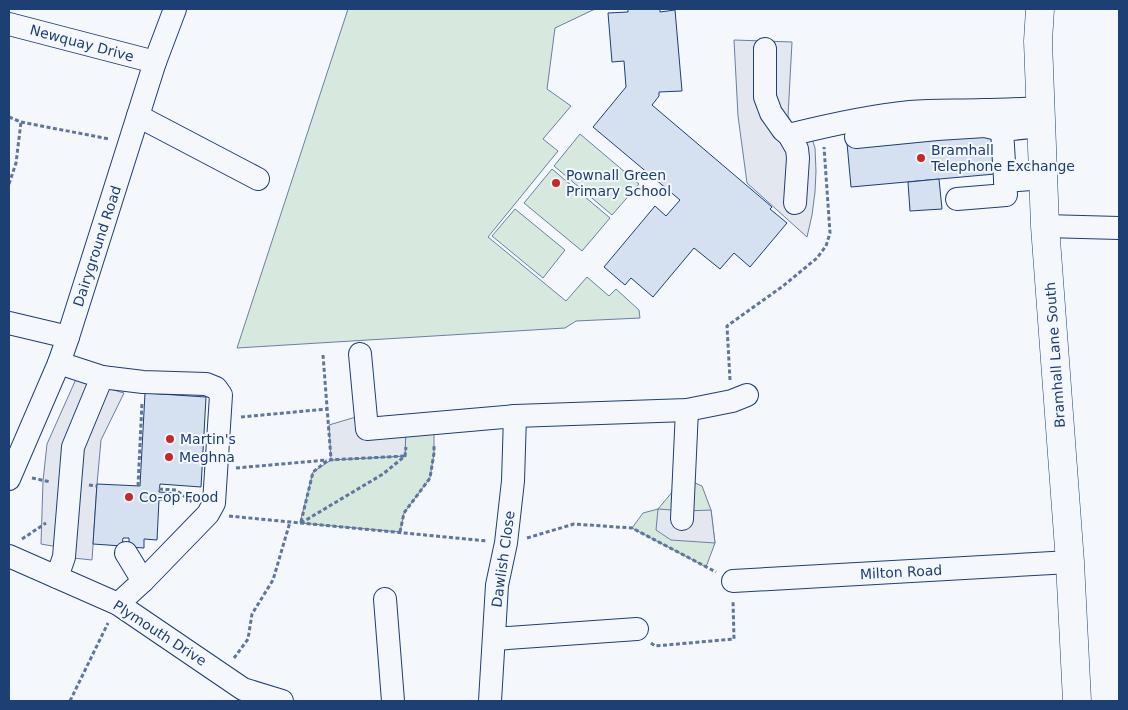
<svg xmlns="http://www.w3.org/2000/svg" width="1128" height="710" font-family="'DejaVu Sans',sans-serif">
  <style>
    .green { fill: #d7e8df; stroke: #687fa3 }
    .parking { fill: #e3e8f0; stroke: #687fa3 }
    .building { fill: #d5e0f0; stroke: #1d3f73 }
    .lines { fill: none; stroke-linecap: round; stroke-linejoin: round }
    .minor-casing { stroke: #1d3f73; stroke-width: 24 }
    .major-casing { stroke: #1d3f73; stroke-width: 29 }
    .path { stroke: #5e769c; stroke-width: 3; stroke-dasharray: 4 2.5; stroke-linecap: butt }
    .minor { stroke: #f4f7fb; stroke-width: 22 }
    .major { stroke: #f4f7fb; stroke-width: 28 }
    .poi-dot { fill: #c62828; stroke: #f4f7fb; stroke-width: 2 }
    .labels { text-anchor: middle; dominant-baseline: central; stroke-width: 4; stroke-linejoin: round; paint-order: stroke }
    .street-label { font-size: 14px; fill: #1d3f73; stroke: #f4f7fb }
    .poi-label { font-size: 14px; fill: #1d3f73; stroke: #f4f7fb; text-anchor: start }
  </style>
  <rect width="100%" height="100%" fill="#f4f7fb"/>
  <g class="green">
    <path d="M348 9H595L555 28 547 89 571 106 543 139 558 151 488 237 566 301 587 277 609 296 616 289 639 310 640 318 576 321 565 328 237 348Z"/>
    <path d="M580 134 639 184 612 215 554 166Z"/>
    <path d="M552 169 610 218 582 251 524 203Z"/>
    <path d="M515 209 565 250 543 278 492 236Z"/>
    <path d="M434 424V453L430 478 404 513 400 532 300 523 313 472 331 460 405 456 406 426Z"/>
    <path d="M684 478 702 486 711 510 715 543 706 567 632 528 643 513 658 509Z"/>
  </g>
  <g class="parking">
    <path d="M734 40 792 42 788 116 791 122 796 125 807 123 815 148 816 171 815 192 812 215 807 237 747 183 738 116Z"/>
    <path d="M76 379 124 393 101 440 97 484 92 560 64 557 58 547 41 544 43 481 47 444Z"/>
    <path d="M366 414 406 426 405 456 331 460 329 425Z"/>
    <path d="M658 509 685 511 711 510 715 543 671 540 656 530Z"/>
  </g>
  <g class="building">
    <path d="M628 9H660V12L675 10 682 91 659 92V96L652 105 772 207 770 209 787 223 750 267 734 253 720 269 694 248 653 297 631 278 625 285 604 267 655 206 666 216 680 200 593 127 626 87 624 61 612 62 608 13 628 12Z"/>
    <path d="M991 130 995 174 851 187 847 143Z"/>
    <path d="M939 179 942 209 910 211 908 182Z"/>
    <path d="M145 393 206 397 201 487 160 484 159 492 176 493V501L159 500 157 540 144 539V548L129 547V538H123L122 546 93 544 97 484 140 486Z"/>
  </g>
  <g class="lines">
    <defs>
      <g id="minor">
        <path d="M9 24 155 62"/>
        <path d="M765 49V97L771 113 783 130 789 135 797 149 798 158 795 203"/>
        <path d="M138 116 258 179"/>
        <path d="M789 135C829 125 869 116 910 112 934 110 959 111 983 110 1002 110 1021 109 1041 108"/>
        <path d="M856 137 937 129 985 126 1002 130"/>
        <path d="M1005 181 1043 178"/>
        <path d="M957 199 1006 195 1002 130 1041 126"/>
        <path d="M1045 226 1119 228"/>
        <path d="M9 323 68 337"/>
        <path d="M360 354 367 429 515 416 513 481 506 543 497 585 490 701"/>
        <path d="M102 377 143 382 206 384 216 388 221 395 214 503 208 514 143 581 118 604"/>
        <path d="M515 416 687 410 732 401 747 395"/>
        <path d="M9 479 59 363 68 337 155 62 175 9"/>
        <path d="M682 519 687 410"/>
        <path d="M126 553 143 581"/>
        <path d="M9 556 118 604 243 689 282 701"/>
        <path d="M57 577 64 557 73 447 102 377 59 363"/>
        <path d="M733 581 1070 562"/>
        <path d="M385 599 393 701"/>
        <path d="M494 639 637 629"/>
      </g>
      <path id="major" d="M1040 9 1038 41 1045 226 1070 562 1077 701"/>
    </defs>
    <use href="#minor" class="minor-casing"/>
    <use href="#major" class="major-casing"/>
    <g class="path">
      <path d="M9 117 21 122 109 139"/>
      <path d="M9 184 16 163 21 122"/>
      <path d="M323 355 331 459"/>
      <path d="M730 380 727 326 783 286 817 258 826 246 830 233 824 147"/>
      <path d="M241 417 327 409"/>
      <path d="M236 468 327 460"/>
      <path d="M32 478 51 482"/>
      <path d="M89 485 96 486"/>
      <path d="M138 486 142 403"/>
      <path d="M159 489 176 490 192 502"/>
      <path d="M229 516 487 541"/>
      <path d="M301 522 313 472 328 460 405 456"/>
      <path d="M301 523 383 474 405 456 406 447"/>
      <path d="M400 532 404 513 430 478 434 453V444"/>
      <path d="M527 538 574 524 632 528 716 572"/>
      <path d="M22 539 46 523"/>
      <path d="M651 643 655 646 734 639 733 600"/>
      <path d="M234 658 248 639 252 614 273 580 290 522"/>
      <path d="M70 701 108 623"/>
    </g>
    <use href="#minor" class="minor"/>
    <use href="#major" class="major"/>
  </g>
  <g class="poi-dot">
    <circle cx="921" cy="158" r="5"/>
    <circle cx="556" cy="183" r="5"/>
    <circle cx="170" cy="439" r="5"/>
    <circle cx="169" cy="457" r="5"/>
    <circle cx="129" cy="497" r="5"/>
  </g>
  <g class="labels">
    <g class="street-label">
      <text transform="translate(82 43) rotate(15)">Newquay Drive</text>
      <text transform="translate(97 246) rotate(-72)">Dairyground Road</text>
      <text transform="translate(1055 355) rotate(-94)">Bramhall Lane South</text>
      <text transform="translate(503 559) rotate(-82)">Dawlish Close</text>
      <text transform="translate(901 572) rotate(-3)">Milton Road</text>
      <text transform="translate(160 633) rotate(33)">Plymouth Drive</text>
    </g>
    <g class="poi-label">
      <text x="931" y="150">Bramhall<tspan x="931" dy="16">Telephone Exchange</tspan></text>
      <text x="566" y="175">Pownall Green<tspan x="566" dy="16">Primary School</tspan></text>
      <text x="180" y="439">Martin's</text>
      <text x="179" y="457">Meghna</text>
      <text x="139" y="497">Co-op Food</text>
    </g>
  </g>
  <rect width="1128" height="710" fill="none" stroke="#1d3f73" stroke-width="20"/>
</svg>
